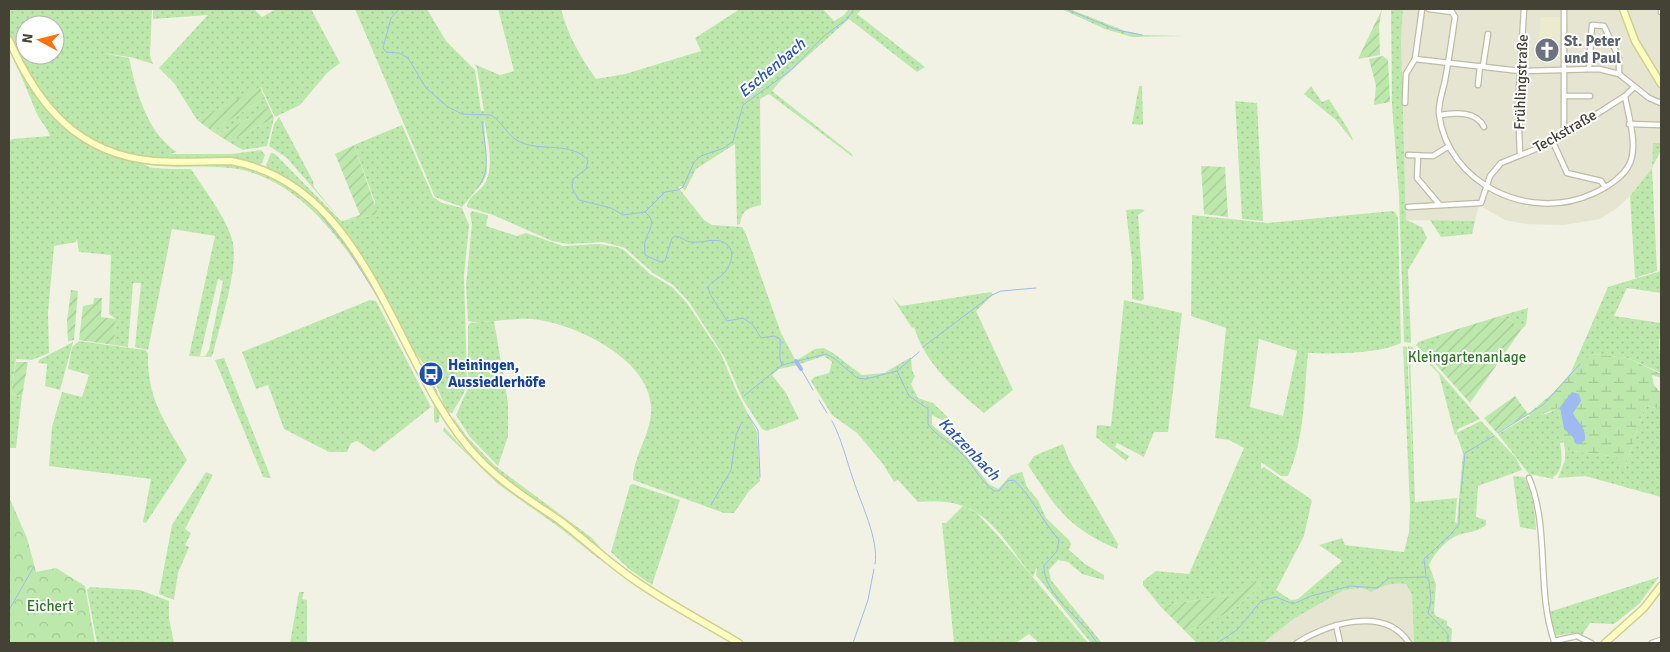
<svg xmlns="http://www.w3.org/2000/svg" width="1670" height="652" font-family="Signika,sans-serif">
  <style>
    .residential { fill: #e6e5d2 }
    .education { fill: #ecebce }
    .grass { fill: url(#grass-dots); fill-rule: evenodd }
    .forest { fill: url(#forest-crowns) }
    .wetland { fill: url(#wetland-marsh) }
    .garden { fill: url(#garden-furrows) }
    .water { fill: #9fbaf1 }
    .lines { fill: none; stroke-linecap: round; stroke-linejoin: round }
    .stream { stroke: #9fbaf1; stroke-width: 1 }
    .canal { stroke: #9fbaf1; stroke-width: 4 }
    .street-casing { stroke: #bebca7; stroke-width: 7 }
    .secondary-casing { stroke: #d0cf91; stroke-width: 9 }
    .street { stroke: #fff; stroke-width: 4.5 }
    .secondary { stroke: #feffc1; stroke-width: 6 }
    .labels { text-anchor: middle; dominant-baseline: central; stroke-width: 4; stroke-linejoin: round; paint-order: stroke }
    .worship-label { font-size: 15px; font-weight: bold; fill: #5b616d; stroke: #fff; text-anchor: start }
    .street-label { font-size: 15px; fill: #444234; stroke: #fff }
    .park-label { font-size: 15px; fill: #307627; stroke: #fff }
    .transit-label { font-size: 15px; font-weight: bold; fill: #164399; stroke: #fff; text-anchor: start }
    .water-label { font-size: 16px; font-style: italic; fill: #2c56b1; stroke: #fff }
  </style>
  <defs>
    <pattern id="grass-dots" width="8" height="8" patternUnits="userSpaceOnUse" patternTransform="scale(1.25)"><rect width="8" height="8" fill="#bde8ac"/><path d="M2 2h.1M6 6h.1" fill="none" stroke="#a4c895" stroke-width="1.8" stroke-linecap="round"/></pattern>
    <pattern id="forest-crowns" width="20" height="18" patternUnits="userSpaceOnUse" patternTransform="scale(1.25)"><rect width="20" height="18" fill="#bde8ac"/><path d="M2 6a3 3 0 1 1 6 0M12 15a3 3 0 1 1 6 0" fill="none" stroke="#a4c895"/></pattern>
    <pattern id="wetland-marsh" width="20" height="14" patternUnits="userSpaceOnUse" patternTransform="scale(1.25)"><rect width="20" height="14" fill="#bde8ac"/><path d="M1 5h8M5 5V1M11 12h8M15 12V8" fill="none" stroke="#a4c895"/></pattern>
    <pattern id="garden-furrows" width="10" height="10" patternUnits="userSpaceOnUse" patternTransform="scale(1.25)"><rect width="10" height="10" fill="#bde8ac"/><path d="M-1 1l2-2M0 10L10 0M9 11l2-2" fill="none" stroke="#a4c895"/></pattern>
  </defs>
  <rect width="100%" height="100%" fill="#f2f2e4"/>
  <g class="residential">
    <path d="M1403 9H1661V143L1653 144 1652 168 1630 196 1616 209 1600 219 1564 225 1525 224 1505 220 1479 205 1475 221 1406 220 1401 37Z"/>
    <path d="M1395 583 1406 584 1412 595 1414 643H1263L1295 618 1344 590 1362 588 1371 592 1387 584Z"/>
  </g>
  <path class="education" d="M1541 17H1561L1562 40 1539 38Z"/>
  <g class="grass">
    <path d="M9 9H152L150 56 153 64 130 57 102 53 129 58C136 91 147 133 177 152L170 154H231L261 150 265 155 262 163 258 166C230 158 204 160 175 159 117 158 72 137 38 89 27 74 14 54 9 36 7 28 9 17 9 9ZM25 25H55V55H25Z"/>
    <path d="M153 9H254L262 17 276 9H311L340 63 327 73 300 105 275 117 261 87 197 120 174 83 159 68 208 15 153 19Z"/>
    <path d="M355 9H427L446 41 475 70 481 111H484L477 68 474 64 500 75 514 71 498 9H561C568 36 580 56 596 79L625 74 701 51 695 38 740 9H823L834 21 844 15 849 9H862L857 14 925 67 917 72 849 19 782 79 772 91 852 154 853 157 769 94 760 99 761 205C748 208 742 210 740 224L737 225 735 144 696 169 685 191 681 186 678 187 704 220 712 225 742 227 746 234 781 333 798 365 779 369 772 375 786 393 799 419 767 431 762 429 742 398 725 358 689 302 673 285 653 273 625 248 603 242 568 244 552 241 493 215 467 207C468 196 480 192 485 183 495 166 487 137 484 119L487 173 483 182 462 207 435 197Z"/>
    <path d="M1061 9H1070L1125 31 1144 35 1186 36 1132 37 1105 29Z"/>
    <path d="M1391 9H1403L1401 38 1406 220 1422 227 1427 238 1408 270 1411 340V343L1404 342 1399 195 1392 105Z"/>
    <path d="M9 45C38 106 67 144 136 161 142 162 147 167 153 168 165 169 178 169 191 169 205 191 224 214 232 239 240 266 220 324 213 354L211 357 189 356 215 236 172 229 148 350 135 347 141 283H133L128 347 114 345 116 319 109 314 111 255 79 252 77 239 76 242 54 246 48 313 49 353 32 360 16 359 11 394 22 396 16 448H9V142L12 139 50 136C47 127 40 121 36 112 28 91 19 71 9 50ZM218 279 223 281 209 350 205 356H200Z"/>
    <path d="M1139 86H1142L1143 125 1132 124Z"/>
    <path d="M1311 86 1322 102 1329 99C1334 108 1353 134 1353 141L1336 120 1304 94Z"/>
    <path d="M265 98 269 107 218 135 212 131Z"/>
    <path d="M1235 101 1257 103 1263 221 1242 219Z"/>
    <path d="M279 117 313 181 314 187 338 217 287 158 269 146 274 124Z"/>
    <path d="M274 118 267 146 243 150 229 142Z"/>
    <path d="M402 125 433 197 442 203 462 208 469 225 464 276 467 377 464 393 452 413 447 412C441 398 437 384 429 370 423 362 416 355 411 346 380 289 330 193 268 169L266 165 271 153 275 154 341 221 375 215V202L354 145Z"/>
    <path d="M1653 143H1661V150L1652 168 1657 271 1635 278 1630 196 1652 168Z"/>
    <path d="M150 162C190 163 237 157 273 176 350 215 400 337 440 411L439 422 436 423 434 421V405C393 327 336 192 243 170 216 164 186 168 159 166L151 165Z"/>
    <path d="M1139 209 1145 210 1138 215 1144 299 1141 301 1132 299V261L1126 210Z"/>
    <path d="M472 211 488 215 486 226 517 236 526 233 563 246 599 244 617 247 624 250 650 274 672 287 687 303 721 354 737 392 757 432 760 481 749 491 734 513H724L633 480C633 455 653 432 651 406 648 358 574 323 532 319 516 317 479 325 468 321L466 285 472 224 470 214Z"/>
    <path d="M1392 211 1395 212 1398 218 1401 343C1379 354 1333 354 1308 353 1304 394 1305 438 1288 476H1281L1261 462V469L1264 467 1312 500 1304 536 1276 590 1291 600 1298 599 1342 561 1319 545 1342 538 1345 545 1404 552 1409 532 1410 509 1403 346 1407 347 1413 486 1408 346 1412 347 1431 363 1480 419 1458 429 1455 436 1439 374 1422 357 1410 350 1415 502 1457 498 1455 522 1457 523 1463 453 1456 433 1481 421 1516 458 1522 470 1478 486 1476 517 1486 520V525C1474 534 1468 531 1456 536 1445 541 1434 554 1429 565L1436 584 1434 612 1436 616 1447 621V625L1452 629 1451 643H1414L1412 595 1406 584C1392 582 1384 585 1371 592L1362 588 1344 590 1295 618 1263 643H1227L1225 641 1223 643H1197L1186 632 1232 611 1260 586 1255 581 1232 600 1223 596 1160 606 1143 585V581L1156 571 1189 574 1244 448 1229 440 1215 438 1226 328 1191 316 1192 215 1268 223ZM1259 339 1297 351 1283 416 1250 407Z"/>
    <path d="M1430 220 1475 221 1472 234 1441 237Z"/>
    <path d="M1661 271V293L1627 288 1614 316 1661 323 1659 343 1661 373 1628 358 1593 354 1571 372 1608 287Z"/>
    <path d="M991 292 993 295 976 311 1013 390 984 413C954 388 926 365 914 327L912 328 892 297 901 306Z"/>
    <path d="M370 300 376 301 431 407 374 452 357 441 351 443 347 452H329L284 429 268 385 256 389 242 352Z"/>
    <path d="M1124 300 1182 313 1168 432H1154L1144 457 1117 443 1115 447 1129 456 1126 461 1096 437 1097 425 1111 426Z"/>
    <path d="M1528 308 1526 325 1521 330 1512 321 1500 316Z"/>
    <path d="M494 321 508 403V436L498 466 470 437 456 415 468 388V326L470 323Z"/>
    <path d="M1445 333 1430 358 1416 345 1418 342Z"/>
    <path d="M79 341 145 350 148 353C147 400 165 421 187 460L146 523 143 522 151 479 49 466 52 427 62 392 82 397 89 375 68 369 72 347Z"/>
    <path d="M73 342 60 390 45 386 47 364 38 363 39 360Z"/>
    <path d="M824 348 833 353 862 375 884 373 911 357 912 370 915 376 911 384 918 398 933 403 953 422 950 424 932 415V425L960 448 989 484 998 489 1011 475 1022 472 1027 487 1038 500 1046 518 1069 540 1071 544 1069 550 1085 564 1104 575V580L1082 574 1068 562 1058 560 1049 570 1051 580 1102 643H1091L1036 575 1037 567 1033 577C997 532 983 495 918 502L898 480 894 482 883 464 857 433 832 415 811 381 814 377 829 373 832 362 824 356 800 364 797 360 815 349Z"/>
    <path d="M224 358 271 478 263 477 215 360Z"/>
    <path d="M1647 406 1661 409V497L1585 476 1558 478 1565 460V450L1618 457 1625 468 1644 409Z"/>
    <path d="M1558 408 1564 442 1560 443C1562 454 1564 471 1553 477L1554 479 1529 474 1498 434 1530 415 1546 414Z"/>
    <path d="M453 417 467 437 494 465 592 538 606 554 503 478 484 462 455 425Z"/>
    <path d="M444 427 470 456 603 558 599 559 560 528 498 484 443 431Z"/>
    <path d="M1063 444 1069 460 1118 544 1117 549C1067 527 1057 509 1028 465L1034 456Z"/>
    <path d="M206 472 213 475 185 529 191 533 185 545 189 547 178 573 174 600 159 594 172 525Z"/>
    <path d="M1513 476 1524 477C1533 494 1535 511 1536 530L1520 527Z"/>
    <path d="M633 484 680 500 652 585 629 569 611 552 630 485Z"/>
    <path d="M963 506 977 513 1001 539 1088 643H1039L1029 634 1016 643H954L942 523H946Z"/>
    <path d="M1659 577 1639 604 1614 624 1590 623 1582 635 1573 633 1554 636 1546 613Z"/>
    <path d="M90 587 140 590 169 601V618L174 643H97L87 590Z"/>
    <path d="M299 592H304L302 599 307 600V643H290Z"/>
  </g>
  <path class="forest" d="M9 497 27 538 36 572 56 568 85 586 95 643H9Z"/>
  <path class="wetland" d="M1593 354 1628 358 1661 374V378L1652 375 1654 385 1661 393V409L1647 406 1644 409 1625 468 1617 464V457L1565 450 1558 408 1535 417 1528 414 1554 392 1580 362Z"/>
  <g class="garden">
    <path d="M1382 9 1379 26 1380 55 1358 59Z"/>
    <path d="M1383 56 1388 60 1390 102 1374 105 1376 86 1369 59Z"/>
    <path d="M260 87 265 98 212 131 197 120Z"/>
    <path d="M269 107 274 118 229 142 218 135Z"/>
    <path d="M354 145 377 211 375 215 345 220 360 215 335 154Z"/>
    <path d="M1201 166 1225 167 1228 217 1204 214Z"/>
    <path d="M71 290 78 291 74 340 68 341 67 321Z"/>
    <path d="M94 298H102L101 317 116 319 114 345 79 340 83 306 93 304Z"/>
    <path d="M1500 316 1512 321 1521 330 1470 403 1430 358 1445 333Z"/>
    <path d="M16 362H28L22 396 11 394Z"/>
    <path d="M1515 396 1528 414 1497 433 1484 418Z"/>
    <path d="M1255 580 1260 586 1232 611 1186 632 1160 606 1223 596 1232 600Z"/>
  </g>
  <path class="water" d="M1572 392 1579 394 1581 401 1573 413C1579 425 1586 426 1585 440L1581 444 1575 443 1573 437 1564 429 1560 407Z"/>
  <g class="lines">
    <g class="stream">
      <path d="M399 9 391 18 383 48 386 52 399 53 408 58 426 88 448 107 462 114 491 115C503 122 507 136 520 142 542 152 570 141 588 160L586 169 573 179 572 188 579 200 611 208 623 215 645 212 665 192 678 190 683 187 694 162 701 156 724 148 733 141 743 105 791 70 824 36 847 19 854 9"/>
      <path d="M1066 9 1117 30 1142 35"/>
      <path d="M218 164 234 165"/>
      <path d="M477 188C493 171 484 144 482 122"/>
      <path d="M314 207 346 246 379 299"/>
      <path d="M645 212C658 222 648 230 645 242 644 246 645 251 645 255L660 262 665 261 672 238 676 236C681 237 685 241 690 242 703 244 721 234 730 248 734 254 731 263 727 269 722 278 714 279 708 287L710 294 727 321 743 318 753 325 761 338 774 336 780 339C781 349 778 356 782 365L826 354 835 359 857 378 866 379 897 371 909 396 928 409V424C936 435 947 441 958 450 972 462 979 480 994 491H999L1007 481 1014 480C1033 498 1042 521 1059 540L1057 551 1044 566C1043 595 1084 620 1097 643"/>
      <path d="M923 347 992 295 1001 291 1036 288"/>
      <path d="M421 365 437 392"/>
      <path d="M801 369 813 390"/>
      <path d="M897 371 919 352"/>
      <path d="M425 387 439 413"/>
      <path d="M744 396 782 365"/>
      <path d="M819 400 827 413"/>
      <path d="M748 415 758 430 760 477"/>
      <path d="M832 421C842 440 846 459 853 479 861 504 879 539 875 564"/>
      <path d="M1498 433 1543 405 1580 364"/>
      <path d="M1461 493 1465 453 1494 436"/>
      <path d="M711 505 731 470 736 435 742 422"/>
      <path d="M1426 576 1424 559 1451 534 1459 524 1460 499"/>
      <path d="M9 610 33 568"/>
      <path d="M853 643 868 600 874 569"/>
      <path d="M1217 643 1237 630 1261 601 1276 597 1293 604 1311 596 1350 586 1377 588 1389 578 1426 577 1429 581 1431 601 1428 613 1448 634V643"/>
    </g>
    <path class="canal" d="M796 361 801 369"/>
    <defs>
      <g id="street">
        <path d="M1429 9 1452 12 1455 17C1452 38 1449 59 1445 80 1443 91 1438 103 1439 114 1448 185 1530 222 1592 194 1606 188 1624 177 1630 163 1638 144 1628 115 1625 96L1634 87"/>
        <path d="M1564 9V135"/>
        <path d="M1661 9V12"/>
        <path d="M1415 59 1520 71 1599 69 1619 74 1649 98 1661 103"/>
        <path d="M1483 66 1488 34"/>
        <path d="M1589 68 1592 25 1604 26 1619 58V74"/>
        <path d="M1478 85 1480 66"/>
        <path d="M1565 96H1590"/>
        <path d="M1405 103 1406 74 1415 59 1422 9"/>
        <path d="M1440 115C1455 113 1476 110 1484 127"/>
        <path d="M1629 124 1661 125"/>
        <path d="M1553 142 1567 173 1601 181 1605 187"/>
        <path d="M1408 155 1433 156 1449 146"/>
        <path d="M1520 155 1518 103 1524 9"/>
        <path d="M1418 157 1417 178 1439 204"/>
        <path d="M1408 207 1481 203 1490 176 1501 163 1553 142 1625 96"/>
        <path d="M1529 478C1550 529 1536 588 1554 641L1577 636 1591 643"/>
        <path d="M1336 625 1340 643"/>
        <path d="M1297 643C1326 624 1385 605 1409 643"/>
        <path d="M1652 643 1661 640"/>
      </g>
      <g id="secondary">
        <path d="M1623 9 1635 41 1661 84"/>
        <path d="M9 40C38 106 78 154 154 161 180 163 205 161 231 161 372 186 394 370 478 458 502 483 531 501 559 520 584 539 607 561 633 579 667 603 704 622 739 643"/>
        <path d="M1605 643 1644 608 1661 586"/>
      </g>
    </defs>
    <use href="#street" class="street-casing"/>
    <use href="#secondary" class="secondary-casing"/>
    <use href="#street" class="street"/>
    <use href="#secondary" class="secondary"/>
  </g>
  <defs>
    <symbol id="church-disc" viewBox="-11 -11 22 22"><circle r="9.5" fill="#6b7280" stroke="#fff"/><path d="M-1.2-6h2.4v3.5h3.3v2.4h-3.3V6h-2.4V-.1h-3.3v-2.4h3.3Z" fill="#fff"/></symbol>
    <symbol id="bus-disc" viewBox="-11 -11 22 22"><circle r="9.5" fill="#1a4fb4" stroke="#fff"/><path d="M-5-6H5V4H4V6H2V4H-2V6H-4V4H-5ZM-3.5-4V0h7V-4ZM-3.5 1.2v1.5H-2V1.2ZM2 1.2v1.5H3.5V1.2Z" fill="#fff"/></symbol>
  </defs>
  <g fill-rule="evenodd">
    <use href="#church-disc" x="1533" y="36" width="28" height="28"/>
    <use href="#bus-disc" x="417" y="360" width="28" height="28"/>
  </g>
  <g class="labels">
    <g class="worship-label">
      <text x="1564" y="41">St. Peter<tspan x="1564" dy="17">und Paul</tspan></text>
    </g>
    <g class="street-label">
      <text transform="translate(1521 82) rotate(-88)">Frühlingstraße</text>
      <text transform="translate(1565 131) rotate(-30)">Teckstraße</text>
    </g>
    <g class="park-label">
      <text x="1467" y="357">Kleingartenanlage</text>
      <text x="50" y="606">Eichert</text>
    </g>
    <g class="transit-label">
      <text x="448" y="365">Heiningen,<tspan x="448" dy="17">Aussiedlerhöfe</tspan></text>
    </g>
    <g class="water-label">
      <text transform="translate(772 68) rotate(-40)">Eschenbach</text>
      <text transform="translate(969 449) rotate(46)">Katzenbach</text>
    </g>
  </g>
  <rect width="1670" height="652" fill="none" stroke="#444234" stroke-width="20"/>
  <g transform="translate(40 40) rotate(277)"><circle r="24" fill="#ffffff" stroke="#b4b3ae"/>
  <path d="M0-4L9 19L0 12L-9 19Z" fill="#fc7211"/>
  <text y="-8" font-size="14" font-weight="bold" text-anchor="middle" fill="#444234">N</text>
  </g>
</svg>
